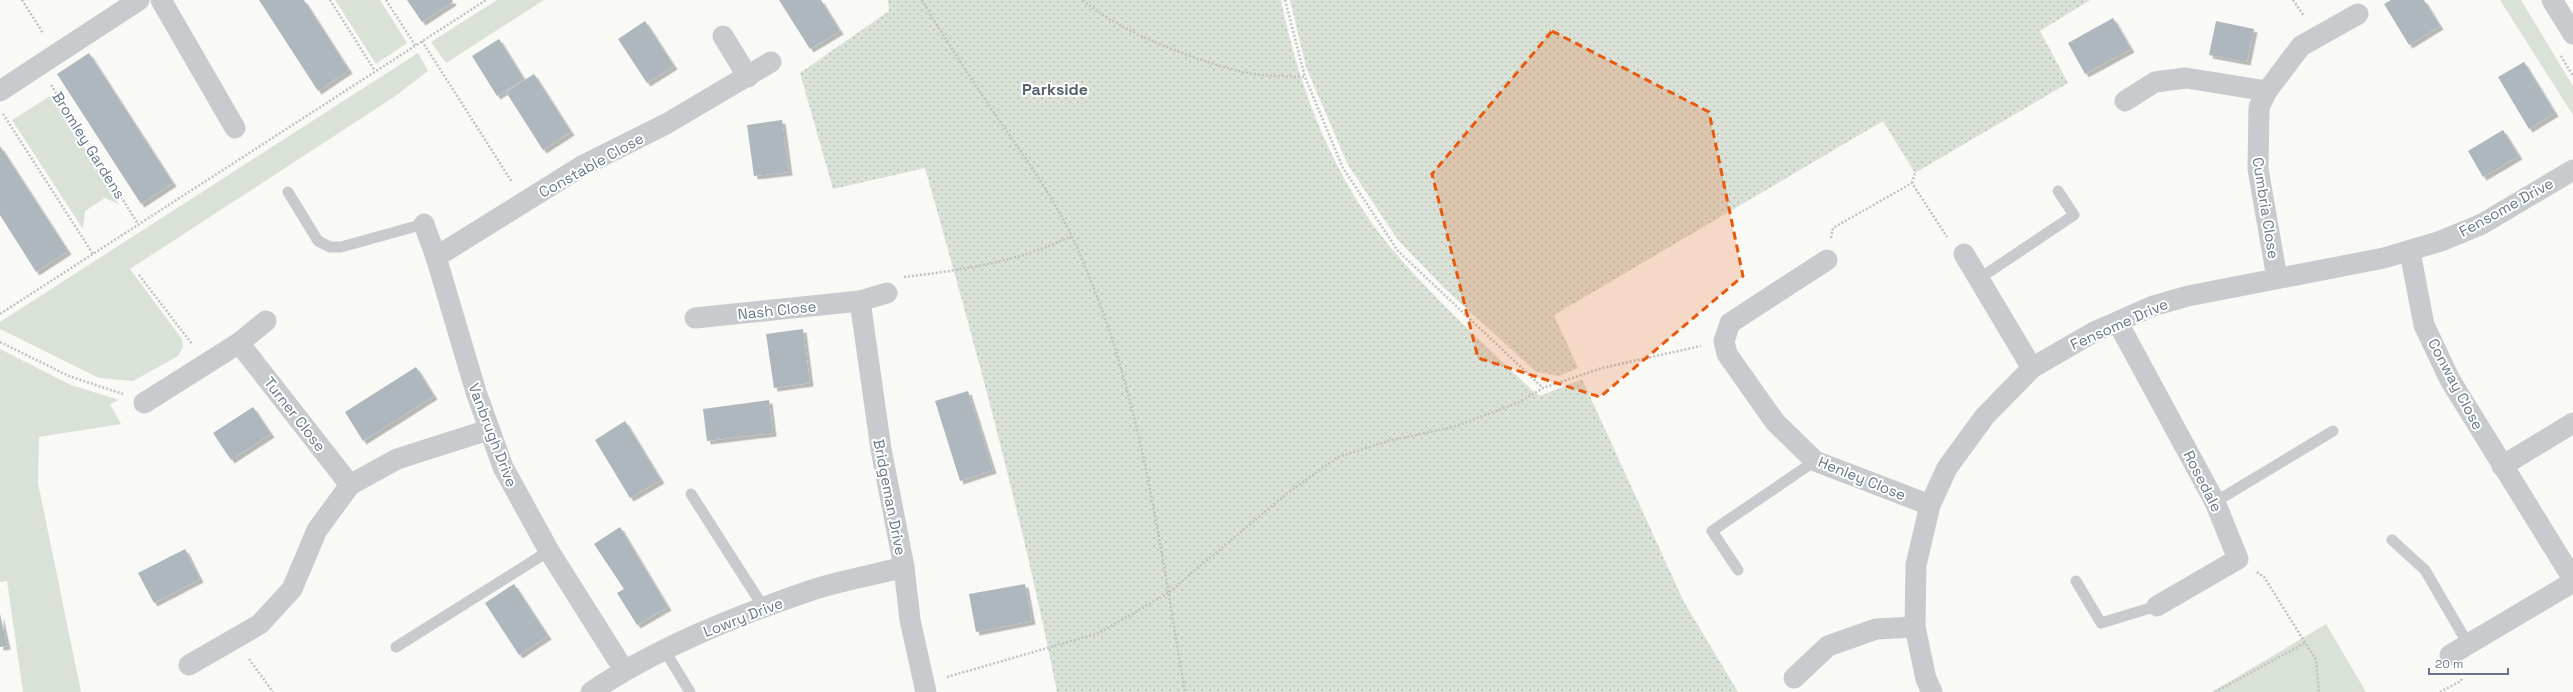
<svg xmlns="http://www.w3.org/2000/svg" width="2573" height="692" font-family="'Space Grotesk',sans-serif">
  <style>
    .green { fill: #dae1d7 }
    .park { fill: url(#park-dots) }
    .building { fill: #afb7be; filter: url(#shadow) }
    .lines { fill: none; stroke-linecap: round; stroke-linejoin: round }
    .path { stroke: #c0c3c5; stroke-width: 2.5; stroke-dasharray: 2 2; stroke-linecap: butt }
    .lane { stroke: #c7cbce; stroke-width: 11 }
    .street { stroke: #c7cbce; stroke-width: 21 }
    .marked { fill: #e8590c; fill-opacity: 0.2; stroke: #e8590c; stroke-width: 3; stroke-dasharray: 8 5; stroke-linejoin: round }
    .labels { text-anchor: middle; dominant-baseline: central; stroke-width: 4; stroke-linejoin: round; paint-order: stroke }
    .street-label { font-size: 15px; fill: #667889; stroke: #fff }
    .neighbourhood-label { font-size: 16px; font-weight: bold; fill: #55616e; stroke: #fff }
  </style>
  <defs>
    <pattern id="park-dots" width="8" height="8" patternUnits="userSpaceOnUse"><rect width="8" height="8" fill="#dae1d7"/><path d="M2 2h.1M6 6h.1" fill="none" stroke="#b5bbb4" stroke-width="1.8" stroke-linecap="round"/></pattern>
    <filter id="shadow"><feDropShadow dx="3.5" dy="3.5" stdDeviation="0" flood-color="#0004"/></filter>
  </defs>
  <rect width="100%" height="100%" fill="#f9f9f6"/>
  <g class="green">
    <path d="M335 0H380L407 43 376 64Z"/>
    <path d="M497 0H544L446 63 431 42Z"/>
    <path d="M2500 0H2521L2573 86V115Z"/>
    <path d="M418 53 428 71 394 97 130 269 182 339 183 347 178 356 133 381 99 378 0 329V322Z"/>
    <path d="M52 95 119 204 105 198 85 211 83 229 12 120Z"/>
    <path d="M0 349 71 385 119 400 110 404 121 424 39 437 38 483 81 692H23L7 581 0 582Z"/>
    <path d="M2326 624 2366 692H2212Z"/>
  </g>
  <g class="park">
    <path d="M888 0H1281C1299 90 1336 185 1397 255 1439 303 1487 347 1534 392L1540 396 1582 379 1684 602 1738 692H1057C1022 515 974 341 925 168L833 189 800 73 889 11Z"/>
    <path d="M1290 0H2090L2040 31 2068 83 1915 173 1883 121 1554 315 1578 368 1559 376 1536 372 1444 288 1398 240 1348 165 1306 67Z"/>
  </g>
  <g class="building">
    <path d="M259 0H304L349 70 318 91Z"/>
    <path d="M407 0H452L453 2 422 22Z"/>
    <path d="M779 0H821L840 31 810 49Z"/>
    <path d="M2391 0H2424L2440 26 2409 45 2384 4Z"/>
    <path d="M2113 18 2131 49 2085 74 2068 43Z"/>
    <path d="M645 21 674 66 647 83 618 39Z"/>
    <path d="M2216 21 2254 29 2247 62 2209 55Z"/>
    <path d="M499 39 524 79 497 96 472 56Z"/>
    <path d="M89 53 173 183 141 204 57 74Z"/>
    <path d="M2524 62 2555 113 2529 129 2498 77Z"/>
    <path d="M534 74 571 132 543 150 506 92Z"/>
    <path d="M782 120 789 172 754 176 747 125Z"/>
    <path d="M2503 130 2519 156 2483 177 2468 151Z"/>
    <path d="M0 146 68 251 36 272 0 215Z"/>
    <path d="M803 329 810 383 774 388 766 334Z"/>
    <path d="M416 367 434 396 363 441 345 412Z"/>
    <path d="M968 391 993 470 960 481 935 401Z"/>
    <path d="M769 400 773 433 707 441 703 409Z"/>
    <path d="M253 407 271 434 231 460 213 433Z"/>
    <path d="M625 421 661 480 630 498 595 440Z"/>
    <path d="M620 527 668 607 637 625 617 593 624 589 594 544Z"/>
    <path d="M185 549 200 579 154 603 138 573Z"/>
    <path d="M514 584 548 636 519 655 485 603Z"/>
    <path d="M1025 584 1032 621 976 632 969 594Z"/>
    <path d="M0 614 7 646 0 647Z"/>
  </g>
  <g class="lines">
    <g class="path">
      <path d="M22 0 43 33"/>
      <path d="M330 0 375 71"/>
      <path d="M386 0 415 45"/>
      <path d="M922 0 933 19C954 52 975 85 997 117 1023 155 1051 193 1071 235 1140 381 1158 535 1185 692"/>
      <path d="M1083 0C1116 31 1208 66 1253 74 1270 76 1288 76 1305 77L1343 168 1398 251 1543 388"/>
      <path d="M1285 0 1305 77"/>
      <path d="M2293 0 2304 16"/>
      <path d="M422 41 512 182"/>
      <path d="M2561 56 2573 76"/>
      <path d="M51 85 138 224"/>
      <path d="M3 114 93 254"/>
      <path d="M1912 183 1915 173"/>
      <path d="M1831 238 1833 228 1912 183 1947 237"/>
      <path d="M139 275 192 344"/>
      <path d="M904 277C961 270 1020 262 1071 236"/>
      <path d="M0 314 486 0"/>
      <path d="M0 342 69 376 123 394"/>
      <path d="M2257 572 2264 577 2316 660 2319 692"/>
      <path d="M249 659 273 692"/>
      <path d="M947 677 1099 633 1168 593 1285 495 1338 457 1388 441 1453 427 1520 402 1543 388 1602 368 1701 346"/>
      <path d="M2215 692 2305 643"/>
      <path d="M2440 692 2461 681 2462 677"/>
    </g>
    <g class="lane">
      <path d="M288 192 318 241 330 247H341L424 224"/>
      <path d="M1980 278 2074 215 2058 191"/>
      <path d="M691 494 764 608"/>
      <path d="M2215 502 2333 431"/>
      <path d="M2392 540 2425 570 2468 644"/>
      <path d="M1738 570 1712 531 1815 461"/>
      <path d="M2076 581 2101 623 2157 606"/>
      <path d="M396 647 549 551"/>
      <path d="M665 651 690 692"/>
    </g>
    <g class="street">
      <path d="M161 0 235 128"/>
      <path d="M2552 0 2573 34"/>
      <path d="M723 36 748 77"/>
      <path d="M0 91 139 0"/>
      <path d="M2125 101 2155 82 2186 78 2267 91"/>
      <path d="M424 224 436 257 476 392 503 467 549 551 624 670"/>
      <path d="M2410 252 2424 325 2450 380 2573 579"/>
      <path d="M1964 254 2032 368"/>
      <path d="M436 257 582 166 666 124 771 62"/>
      <path d="M1827 260 1730 323 1724 341 1727 354 1775 422 1815 461 1930 505"/>
      <path d="M2277 278 2258 169 2259 107 2267 91 2301 46 2358 14"/>
      <path d="M860 301 881 449 904 567 910 620 926 692"/>
      <path d="M695 318 860 301 887 293"/>
      <path d="M2118 323 2215 502 2238 559 2157 606"/>
      <path d="M239 343 266 321"/>
      <path d="M144 403 239 343 350 485"/>
      <path d="M2502 466 2573 423"/>
      <path d="M2450 655 2573 582"/>
      <path d="M189 665 260 624 292 589 317 530 350 485 397 459 488 430"/>
      <path d="M1794 678 1828 646 1876 629 1915 627"/>
      <path d="M591 692C658 647 736 616 812 590 842 580 874 575 904 567"/>
      <path d="M1932 692 1926 679 1915 627 1916 565 1930 505 1947 468 1985 416 2032 368 2094 332 2153 306 2188 296 2384 258 2441 241 2482 224 2573 170"/>
    </g>
  </g>
  <path class="marked" d="M1552 31 1709 112 1743 276 1600 397 1478 358 1432 174Z"/>
  <g class="labels">
    <g class="street-label">
      <text transform="translate(89 145) rotate(58)">Bromley Gardens</text>
      <text transform="translate(591 165) rotate(-29)">Constable Close</text>
      <text transform="translate(2506 207) rotate(-29)">Fensome Drive</text>
      <text transform="translate(2266 208) rotate(81)">Cumbria Close</text>
      <text transform="translate(777 310) rotate(-6)">Nash Close</text>
      <text transform="translate(2119 324) rotate(-24)">Fensome Drive</text>
      <text transform="translate(2456 384) rotate(62)">Conway Close</text>
      <text transform="translate(295 414) rotate(52)">Turner Close</text>
      <text transform="translate(493 435) rotate(69)">Vanbrugh Drive</text>
      <text transform="translate(1862 478) rotate(22)">Henley Close</text>
      <text transform="translate(2203 481) rotate(63)">Rosedale</text>
      <text transform="translate(890 497) rotate(79)">Bridgeman Drive</text>
      <text transform="translate(743 617) rotate(-21)">Lowry Drive</text>
    </g>
    <g class="neighbourhood-label">
      <text x="1055" y="89">Parkside</text>
    </g>
  </g>
  <path d="M2429 668v6h79v-6" fill="none" stroke="#667889" stroke-width="2"/>
  <text x="2435" y="668" font-size="12" fill="#667889" stroke="#ffffff" stroke-width="3" paint-order="stroke">20 m</text>
</svg>
